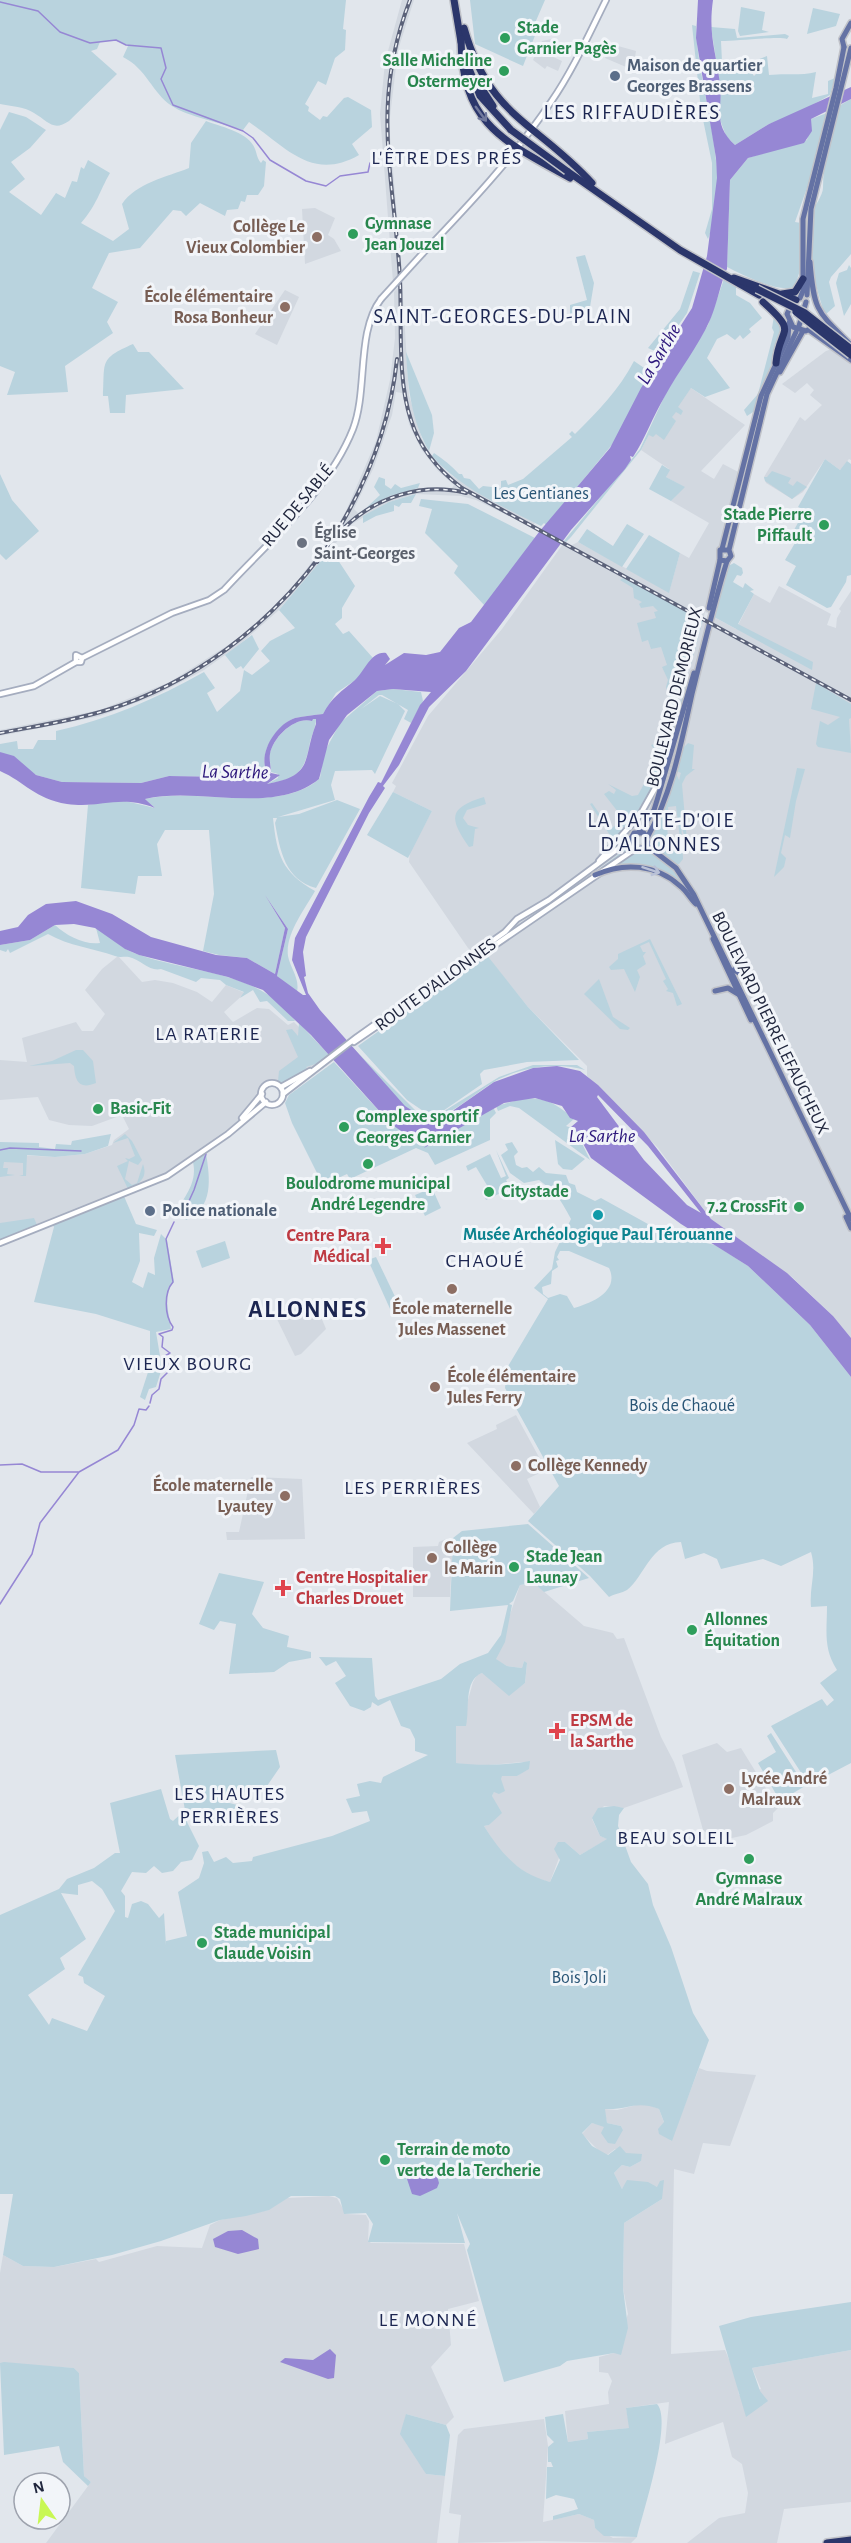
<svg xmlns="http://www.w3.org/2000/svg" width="851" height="2543" font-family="'Alegreya Sans',sans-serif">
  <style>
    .built { fill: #d2d8e0; fill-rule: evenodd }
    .green { fill: #b9d3de; fill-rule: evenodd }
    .water { fill: #9687d4; fill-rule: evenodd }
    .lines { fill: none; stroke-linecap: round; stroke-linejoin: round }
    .stream { stroke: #9687d4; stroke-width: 1.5 }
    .secondary-casing { stroke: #a5adbf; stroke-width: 8 }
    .primary-casing { stroke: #c1c3c9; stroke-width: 8 }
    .highway-casing { stroke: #c1c3c9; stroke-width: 10 }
    .secondary { stroke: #fff; stroke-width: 4.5 }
    .primary { stroke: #6472a4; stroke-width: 5 }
    .highway { stroke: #2b366b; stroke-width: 7 }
    .rail-casing { stroke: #5b6279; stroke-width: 4 }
    .rail { stroke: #f2f5f9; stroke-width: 1.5; stroke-dasharray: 4.5; stroke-linecap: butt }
    .secondary-bridge-casing { stroke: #a5adbf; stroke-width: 8; stroke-linecap: butt }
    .highway-bridge-casing { stroke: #c1c3c9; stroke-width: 10; stroke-linecap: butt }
    .secondary-bridge { stroke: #fff; stroke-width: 4.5 }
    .highway-bridge { stroke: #2b366b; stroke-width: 7 }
    .oneway { stroke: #71799d }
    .oneway2 { stroke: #b9c1d7 }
    .leisure-dot { fill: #2e9e5b; stroke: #f2f5f9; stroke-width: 2 }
    .service-dot { fill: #5c6f8a; stroke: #f2f5f9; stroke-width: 2 }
    .education-dot { fill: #8d6e63; stroke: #f2f5f9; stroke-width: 2 }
    .worship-dot { fill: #6b7280; stroke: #f2f5f9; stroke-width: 2 }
    .culture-dot { fill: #0f9aa8; stroke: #f2f5f9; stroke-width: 2 }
    .health-dot { fill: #e0444e; stroke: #f2f5f9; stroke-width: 2 }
    .labels { text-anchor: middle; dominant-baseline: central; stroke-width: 6; stroke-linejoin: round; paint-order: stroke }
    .leisure-label { font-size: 18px; font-weight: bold; fill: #27864d; stroke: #f2f5f9; text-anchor: start }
    .service-label { font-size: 18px; font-weight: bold; fill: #4e5e75; stroke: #f2f5f9; text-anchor: start }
    .education-label { font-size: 18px; font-weight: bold; fill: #785e54; stroke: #f2f5f9; text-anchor: start }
    .park-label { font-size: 18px; fill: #295576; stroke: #f2f5f9 }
    .street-label { font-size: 18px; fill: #21273e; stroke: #f2f5f9 }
    .worship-label { font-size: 18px; font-weight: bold; fill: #5b616d; stroke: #f2f5f9; text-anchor: start }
    .culture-label { font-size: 18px; font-weight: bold; fill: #0d838f; stroke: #f2f5f9 }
    .health-label { font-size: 18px; font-weight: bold; fill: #be3a42; stroke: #f2f5f9; text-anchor: start }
    .neighbourhood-label { font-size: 20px; letter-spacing: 1.5px; fill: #1c2651; stroke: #f2f5f9 }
    .water-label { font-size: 20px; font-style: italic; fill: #2d187c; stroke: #f2f5f9 }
    .quarter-label { font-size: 21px; letter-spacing: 1.5px; fill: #1c2651; stroke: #f2f5f9 }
    .district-label { font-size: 24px; font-weight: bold; letter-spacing: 1.5px; fill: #1c2651; stroke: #f2f5f9 }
  </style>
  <rect width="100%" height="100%" fill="#e1e6ec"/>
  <g class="built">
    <path d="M402 0H414L398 50 389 125 402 272 393 282 380 114 385 62Z"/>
    <path d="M552 39 557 41 551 56 562 61 558 71 547 66 545 69 533 60 542 41Z"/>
    <path d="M611 44 636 51 633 70 605 58Z"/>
    <path d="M315 208 335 218 328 235 334 239 341 251 305 264 302 209Z"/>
    <path d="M402 283 409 395 422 439 432 456 449 474 535 523 532 527 476 500 461 496 416 494 389 502 352 524 279 610 239 645 204 670 154 696 100 716 0 736V730L100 710 170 682 236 640 266 615 293 587 332 535 346 511 376 441 390 380 395 338 394 292ZM396 392 402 393 409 424 421 449 438 471 454 485 452 488H418L396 494 358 513 354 509 374 467 392 415Z"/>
    <path d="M285 290 299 297 277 345 255 334Z"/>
    <path d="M835 348 851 360V460L849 459 840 470 825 459 803 492 792 499 766 483 764 477 800 417 805 421 822 405 810 395 814 390 807 383 795 393 782 384 826 351Z"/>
    <path d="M691 388 745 425 701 471 714 479 723 464 744 475 726 548 731 556 723 562 709 614 705 612 703 620 710 631 714 617 736 629 754 594 770 603 779 586 831 614 827 625 836 628 837 618 841 611 839 609 851 591V1338L831 1314 792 1277 711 1219 658 1148 587 1076V1066L528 1007 486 955 479 959 468 948 409 862 410 852 432 811 393 792 396 786 392 783 428 716 502 629 563 544 568 547 578 542 669 592 680 553 689 558 709 523 671 501 684 487 666 477 669 469 641 450 649 435Z"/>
    <path d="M118 956 142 982 155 980 173 983 197 992 212 1002 226 985 245 993 224 1012 231 1020 233 1022 257 1008 269 1009 288 1025 294 1022 300 1028V1033L328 1060 283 1084 274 1080 266 1082 242 1119 157 1179 0 1243V1154L55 1157 85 1154 112 1145 114 1140 129 1129 122 1115 92 1126 69 1125 49 1120 38 1097 0 1100V1060L27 1062 22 1038 76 1022 82 1031H93L105 1014 85 990 102 969Z"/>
    <path d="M314 1300 326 1329 301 1354 295 1356 276 1317Z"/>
    <path d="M516 1415 546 1470 527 1479 540 1507 534 1514 467 1443 497 1429 496 1425Z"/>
    <path d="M251 1477 302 1479 305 1539 227 1540 226 1532H239Z"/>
    <path d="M448 1538H453L450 1597H413V1547L438 1546 439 1542Z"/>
    <path d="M534 1583 584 1626 613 1633 617 1639 624 1638 661 1737 674 1762 683 1787 624 1808 604 1806 592 1819 600 1836 608 1839 580 1855 565 1842 550 1882 533 1878 502 1855 484 1826 489 1825 497 1816 492 1796 502 1775 517 1776 525 1770 524 1762 476 1766 456 1763V1726L467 1721 466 1707 473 1682 477 1675 482 1673 514 1691 525 1683 527 1664 524 1661 522 1668 507 1666 495 1659 520 1585Z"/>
    <path d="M717 1743 727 1752 741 1748 778 1808 773 1813V1821L746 1835 727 1839 722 1837 720 1831 710 1829 708 1834 703 1830 682 1755Z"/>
    <path d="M699 2068 707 2071 756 2075 730 2146 703 2143 694 2174 674 2169 671 2354 725 2350 736 2376 739 2395 761 2389 752 2368 851 2350V2502L784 2509 777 2543H687L719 2518 745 2513 748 2493 742 2464 732 2457 723 2422 665 2444 669 2402 626 2408 630 2428 587 2432 588 2439 568 2442 565 2411 609 2404 608 2392 612 2381 608 2373 599 2372V2357L614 2353 628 2314 623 2288 624 2223 662 2199 657 2187 653 2186 627 2183 622 2189 614 2173 622 2165 630 2167 641 2161 615 2149 607 2155 601 2153 582 2134 592 2123 623 2130 621 2126 607 2123 604 2109 617 2110 644 2103 659 2109 671 2141Z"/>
    <path d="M329 2196 337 2198 346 2214 366 2215 369 2221 368 2240 371 2243 464 2244 479 2301 448 2309 451 2345 431 2367 454 2417 446 2425 406 2414 426 2474 445 2476 437 2543H46L91 2482 84 2476 79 2373 74 2368 0 2363V2273L3 2255 23 2266 54 2267 96 2259 99 2262 157 2246 202 2248 210 2225 220 2220 268 2210 287 2198Z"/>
    <path d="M544 2419 548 2446 543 2522 579 2514 594 2520 595 2528 613 2538 637 2537 631 2543 542 2541 458 2543 461 2515 449 2513 458 2435 464 2429Z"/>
  </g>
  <g class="green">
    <path d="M0 0H346L343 29 346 30 345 50 335 58 326 85 318 81 305 104 309 107 308 111 320 120 323 116 327 117 344 98 348 97 371 110 372 127 352 144 359 155C312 182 286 147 249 122L243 130C225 124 186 116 172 106 152 93 147 69 123 57L128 46 117 40 100 42 97 49 91 51 117 74 69 121C53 132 48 121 34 113 25 107 11 106 0 104Z"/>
    <path d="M470 0H545L532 30 536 33 523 66 475 44Z"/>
    <path d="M741 7 765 12 762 30 769 32 740 36 738 31Z"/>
    <path d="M813 8 840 14 836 26 807 34Z"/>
    <path d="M692 25 696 26C697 89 735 180 708 239L705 233 712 209V163L701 110Z"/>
    <path d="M711 27 735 29 737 38 785 34 789 36 787 39C780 36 736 41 721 41L722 62 745 63 754 76 756 74 754 61 767 56 769 75C786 73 800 76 816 72L812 98 828 94V81L835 78 830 95 793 116 769 124 735 145 726 136 718 114 720 85Z"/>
    <path d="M851 99V254L831 277 829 282 835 306 825 315C815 284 803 244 813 211 814 207 823 195 823 188 823 163 831 134 837 107Z"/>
    <path d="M9 112 26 117 46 130 30 148 11 162 25 179 9 192 41 215 56 193 65 198 72 181 77 182 81 167 84 169 88 160 110 173C99 192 97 205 81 223L113 241 129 229 122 204C136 183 167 177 189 168L191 143 206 121C219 126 246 132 253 145 257 151 256 157 261 163L263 160 266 162 264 186 258 195H247L245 202 241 201 238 209 227 210 225 216 200 203 186 216 181 211 173 210 140 248 109 253 92 288 118 302 107 322 113 333 65 366 68 392 7 395 15 372 0 366V130Z"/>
    <path d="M827 113 814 168 795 222 801 223V267L795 286C782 295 741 274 727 267L730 180 748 158 807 140 811 119Z"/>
    <path d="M585 255 594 283 588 319 570 316V305L587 300 576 257Z"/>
    <path d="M849 265 851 268V304L844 316 836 283 839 273 847 270Z"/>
    <path d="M693 271 700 273 687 313 659 353 648 348 680 309Z"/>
    <path d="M724 279 736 287V295L750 303 762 318 749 329 751 332 743 339 740 335 735 340 727 334 717 339 707 358 730 388 705 397 691 388 678 407 683 411 681 415 676 412 672 417 676 421 664 440 656 434 653 437 649 435 641 450 571 537 566 542 564 541 640 449 666 393 708 325Z"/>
    <path d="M774 316 780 326 781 335 756 410 747 416 744 410 758 394 774 332 772 328Z"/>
    <path d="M133 344 138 352H149L184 389 126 395 125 413H110L108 396H103C105 361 99 359 133 344Z"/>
    <path d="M406 352 432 415 434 433 429 451C411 420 408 388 406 352Z"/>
    <path d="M634 361 650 372 615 441 546 525 544 523 541 526C502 506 461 489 432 456L434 453C443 459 452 466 459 474H462L464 478 470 479 479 489 483 486 501 488V481L506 480 508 485 523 479 572 437 569 434 572 431 575 434C598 411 619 390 634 361Z"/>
    <path d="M825 459 840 470 847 461 851 464V575L847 576 846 582 831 607 827 608 786 585 796 566 785 560 795 543 789 539 805 510 798 507Z"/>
    <path d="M662 465 670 470 666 477 685 487 671 501 649 489Z"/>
    <path d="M772 471 791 478 788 483 793 486 797 481 807 487 792 499 765 481 764 477H767Z"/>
    <path d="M0 474 12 500 39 531 6 560 0 554Z"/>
    <path d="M379 477 385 479V485L391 489 395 484 401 488 420 483 418 488 390 496 366 508 380 495 374 487Z"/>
    <path d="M416 494 411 503H402L399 507 394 505V511L376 516 363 523V516L389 502Z"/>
    <path d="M421 499 468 504 535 538 485 606 454 573 458 566 425 533 432 509 419 506Z"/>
    <path d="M627 524 644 534 622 567 578 542 587 529 613 546Z"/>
    <path d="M649 535 680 553 669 593 626 569Z"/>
    <path d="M330 550 336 551V557L355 586 342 608V618L335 624 343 634 349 631 373 658 357 679 336 693 323 714C314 715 304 716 295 718 278 724 261 749 265 767L262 771 228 777 169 776 141 783 62 782 36 775 0 752V744L17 741 18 749H33L38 740H56V731C109 719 156 699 204 672L215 688 207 693 217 712 240 691 244 670 252 675 270 661 261 651 270 641 295 628 279 610Z"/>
    <path d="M734 563 742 568 743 573 741 576 737 575 733 582 743 588 745 583 754 590 750 591 754 594 738 624 813 662 812 670 714 617 728 566Z"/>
    <path d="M623 578 703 620 673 731 675 716 666 687 668 680 662 667 667 665 661 647 651 649 648 640 642 642 637 623 656 618 654 612 658 611 653 606 641 608 639 604 642 602 634 598 633 588 620 580ZM688 650 694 651 681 705 675 703Z"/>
    <path d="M252 635 259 649 243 669 241 666 236 669 225 655Z"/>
    <path d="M816 683 851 704V718L849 719 851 753 818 747 816 744 820 721 828 725 840 717 811 709Z"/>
    <path d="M393 689 421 692 423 701 411 723 404 719 408 710 382 695H379L361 709 380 696 398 704 405 711 375 774 372 770 335 771 331 785 335 800 278 817 299 814 337 800 360 809 316 888C285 880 280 850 275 823L277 818H273C277 856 282 872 315 891 305 909 285 934 288 956 290 968 300 978 297 992L277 976 288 929 265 895 285 928 275 974 247 958 219 955 203 951 214 894 209 830H165L157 844 162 876H138L135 894 81 888 88 805 121 800 155 808 145 799C195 787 281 815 320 778L324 753 340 723 377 691Z"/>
    <path d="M312 719H316C316 727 312 734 310 742 305 772 297 779 267 784L278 778V774L271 772C271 766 269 759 270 753 274 737 295 716 312 721Z"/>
    <path d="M667 740 672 744 661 776 646 803 641 805 635 818 602 857 600 854 613 840 590 804 592 803 610 829 619 823 617 820 622 817 604 794 609 791 614 794 616 790 608 784 632 796 638 795 659 756 651 745Z"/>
    <path d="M688 743 694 745 692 769H695L686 776 682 784 687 841C679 830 676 784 681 773L674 770 680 751Z"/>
    <path d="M797 768 805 769 796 801 790 838 785 835 781 853 786 858 784 867 774 877Z"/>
    <path d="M675 771 679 780 683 859 679 864H675L650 848 647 838ZM676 806 681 847 678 850 661 849 662 855 659 849 669 847 666 816H669L668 807Z"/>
    <path d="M393 792 432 811 408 858 367 835Z"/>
    <path d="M484 797 486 804 467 810 463 818 468 825 479 828 475 829 473 846 469 847C449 818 448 808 484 797Z"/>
    <path d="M631 845C661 855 676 871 693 897L670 878 638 867 590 876Z"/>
    <path d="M55 925C67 936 84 945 100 943L96 928C110 935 120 948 134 953 186 973 262 970 295 1021H288L267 1001 260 1002 253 990 240 998 244 992 226 985 220 980 201 978 196 982 161 969C150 972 141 960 129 957 125 956 120 958 115 956 93 948 69 946 48 934L10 953 8 949 6 952 0 950V945L30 940Z"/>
    <path d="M650 939 682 1004 677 1006 673 993 666 991 668 989 663 981 666 979 649 942 640 946 643 952H646L643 956 646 964 637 970 640 977 635 992 624 969 611 970 609 967 618 959V954Z"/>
    <path d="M486 954 528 1007 579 1060 527 1062 484 1070 480 1074 482 1084 440 1113 429 1115 407 1100 358 1046Z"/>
    <path d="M599 979 613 1017 630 1028 628 1030 620 1029 584 994Z"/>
    <path d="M299 1023 330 1056 328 1060 306 1067 309 1070 287 1083 284 1073 287 1083 281 1084 278 1081 279 1071 298 1057 286 1030 292 1029 298 1036Z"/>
    <path d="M352 1047 417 1112 433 1118 499 1077 533 1065H577L585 1070C558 1062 524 1067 499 1079 481 1088 441 1125 424 1119 399 1110 369 1067 352 1047Z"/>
    <path d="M76 1050H83L93 1061 96 1083C79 1090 75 1081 74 1066L70 1063 29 1066 52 1061Z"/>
    <path d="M334 1062 391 1124 429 1145 493 1107 496 1113 490 1119V1140L435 1165 428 1153 416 1148 350 1179 347 1174 323 1185 292 1123 285 1103 289 1095Z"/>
    <path d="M525 1098C553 1099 554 1105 575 1118L566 1126 575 1129 590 1160 519 1108 510 1106 498 1111 496 1106Z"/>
    <path d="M111 1134 108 1146 85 1154 55 1157 27 1155 26 1176H19L23 1175V1163L4 1162 3 1168H8L7 1174 15 1175 0 1177V1142L39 1143V1147L55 1149 56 1144 71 1145 72 1141Z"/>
    <path d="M125 1134 132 1141 142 1160 138 1165 129 1161 125 1179 132 1185 137 1183 143 1164C148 1178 140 1183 128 1189L117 1166 128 1161 125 1158 129 1159 135 1156 128 1138 113 1143Z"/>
    <path d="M555 1140 585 1159 572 1170 563 1169 558 1164Z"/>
    <path d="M512 1142 518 1152 514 1156 516 1165 522 1168 527 1167 533 1172 539 1167 546 1173 566 1175 569 1183 575 1185 577 1192 595 1201 601 1198 666 1234 715 1245 748 1266 810 1325 851 1377V1763L809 1785 771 1726 822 1699 827 1706 834 1700 820 1683 837 1670C823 1648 827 1631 827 1606L811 1607C809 1587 817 1572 811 1552L781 1566 763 1559 721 1569 717 1559 704 1553 685 1559 681 1542C650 1543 645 1576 627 1590 622 1593 614 1594 609 1597L590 1576 528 1521 559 1486 505 1388 507 1368 548 1299 534 1288 552 1269 555 1252 571 1219C560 1198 555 1192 539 1180L524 1183 510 1173 501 1155 508 1150 505 1144ZM560 1251H569L609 1268C620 1291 592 1303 574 1308L567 1296 560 1294 548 1298 543 1294 542 1287 551 1284 552 1271 558 1267 556 1261 559 1260 557 1257Z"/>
    <path d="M496 1150 509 1178 506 1180 511 1188 486 1200 482 1190 488 1187 476 1167 468 1171 466 1166 490 1154 501 1178 506 1176Z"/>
    <path d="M206 1153C210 1179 214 1207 186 1220L179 1207C188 1192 197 1180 193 1162Z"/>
    <path d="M432 1188 441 1208 425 1216 415 1195Z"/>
    <path d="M123 1194 136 1224 157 1230 154 1236 139 1233 140 1261 132 1282 143 1288 148 1272 155 1275 154 1258 161 1234 167 1240 174 1282C162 1295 169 1312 171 1329L156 1332 162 1368 156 1387 149 1389 145 1400 140 1397 150 1366V1331L96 1314 34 1302 54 1227 51 1223Z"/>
    <path d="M34 1218 37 1225 0 1240V1223Z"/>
    <path d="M225 1241 230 1258 202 1268 196 1251Z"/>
    <path d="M376 1257 400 1307 391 1311 368 1260Z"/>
    <path d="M528 1524 589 1578 544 1592 534 1583 520 1585 513 1601 509 1604 512 1605 505 1642 496 1659 507 1666 522 1668 524 1661 527 1663 525 1683 509 1696 482 1673C463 1680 470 1711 466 1726H456V1763C481 1766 507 1765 530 1761L529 1769 517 1776H502L501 1779 505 1791 499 1794 494 1792 492 1796 502 1813 489 1825 484 1826C501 1853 518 1874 550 1882L560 1860 554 1849 558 1842H565L580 1855 607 1839 600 1836 592 1818 598 1808 614 1806 624 1808 619 1815 618 1826 631 1862 648 1884 653 1905 671 1947 693 2013 709 2040 672 2141 659 2134 658 2129 664 2122 659 2109C636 2100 628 2110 605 2109L607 2123 621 2126 623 2130 615 2144 608 2143 601 2133 604 2127 592 2123 582 2133 592 2146 608 2155 620 2146 626 2153 642 2154 641 2161 630 2167 622 2165 614 2173 622 2189 627 2180 648 2182 657 2187 660 2181 664 2180 662 2199 624 2223 623 2288 628 2328 621 2355 614 2353 567 2361 560 2366 504 2382 467 2250 470 2244 457 2213 465 2243 368 2242 373 2224 366 2213 344 2214 340 2199 335 2196H291L269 2210 246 2216 220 2220 161 2241 112 2255 54 2267 23 2266 3 2255 13 2194H0V1915L59 1889 67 1879 94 1868 115 1853H120L110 1803 161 1789 170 1819 173 1821 185 1810 175 1755 276 1750 280 1767 267 1786 220 1798 218 1800 245 1807 246 1811C210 1835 207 1805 184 1816L199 1846 192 1860 181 1862 173 1871 162 1873 154 1866 146 1873 132 1872 121 1891 125 1896V1917L128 1918 132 1904 141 1901 148 1904 159 1918 164 1913 166 1945V1941L187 1936 178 1892 199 1878 204 1863 202 1852 208 1851 214 1862 226 1857 233 1863 252 1861 253 1857 332 1836 370 1821 367 1811 352 1813 346 1799 360 1796 357 1784 370 1781 381 1783 383 1777 428 1755 415 1751V1739L410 1729 401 1726 390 1700 378 1706 372 1702 371 1707 364 1711 350 1706 335 1683 346 1676 336 1661 326 1666 319 1657 372 1658 375 1696 378 1700 441 1679 460 1664 488 1653 501 1635 508 1605 450 1611 453 1538 462 1531ZM92 1881 102 1889 115 1911 78 1975 83 1977 84 1983 105 1996 87 2031 52 2018 49 2025 28 1995 65 1969 60 1958 86 1939 61 1893 78 1895V1885Z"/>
    <path d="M219 1573 264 1582 252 1614 263 1628 289 1636 287 1647 311 1652V1658L289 1662 274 1672 229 1674 236 1624 220 1621 214 1630 199 1624Z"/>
    <path d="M771 1733 805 1786 780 1801 758 1763 776 1752 767 1736Z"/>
    <path d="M851 2302V2350L752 2368 760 2391 768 2401 746 2417 719 2326 751 2317Z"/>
    <path d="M4 2362 74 2368 79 2373 84 2476 91 2482 88 2486 63 2462 59 2446 4 2455 0 2363Z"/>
    <path d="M657 2404C673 2421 643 2512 637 2537L604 2536 595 2528 594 2520 579 2514 553 2520V2516L578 2509 574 2499 556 2495 546 2499 547 2467H553L551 2462H548V2447L554 2442 547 2435 545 2417 563 2414 568 2442 588 2439 587 2432 629 2428 626 2408Z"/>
    <path d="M406 2414 446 2425 450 2435 445 2476 426 2474 400 2434Z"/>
  </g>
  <g class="water">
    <path d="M698 0H713C708 35 716 51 720 84 723 110 712 124 735 145L769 124 851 87V99L811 119 812 131 804 143 748 158 730 180 727 269C723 275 716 308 710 320 698 347 679 370 665 396 653 416 645 439 633 457L630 456 631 460 625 469 571 530 466 671 429 707 399 765 383 786 385 788 369 813 306 937 303 952 306 976 304 977 308 993 320 1010 405 1106 425 1119H441L494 1082 533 1068 557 1066 580 1071 598 1085 644 1132 711 1219 787 1273 833 1316 851 1338V1377L810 1325 748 1266 681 1224 591 1158 575 1129 571 1127 578 1121 570 1118 562 1106 535 1098 504 1103 424 1148 428 1144 417 1142 391 1124 311 1035 263 990 228 977 139 955 125 949 95 928 74 924 55 925 30 940 0 945V931L18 927 28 915 46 904 76 901 112 914 151 937 216 955 247 958 275 974 285 928 265 895 288 929 277 976 303 995H306L292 960 295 938 369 797 378 782 381 783 420 705 431 692 393 689 377 691 347 715 329 740 319 779C273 816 199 786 145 799L155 808C119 794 101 809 67 804 35 799 25 782 0 771V752L14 756 36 775 62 782 141 783 169 776 226 777 250 771 259 772 265 767C261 749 277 724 295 718 304 716 314 715 323 714 331 698 342 691 355 680 365 671 371 651 386 653L390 659 385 665 404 653 426 655 440 652 459 628 471 622 539 532 610 448 641 388 692 308 707 256 717 178 716 158 696 38ZM313 719H316V724C302 760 315 775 267 784L280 775 271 773C271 767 269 760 270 754 273 737 295 716 312 721ZM598 1095 648 1146 701 1213 687 1205 644 1160 597 1097Z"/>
    <path d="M430 2164 434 2166 439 2183 437 2188 420 2196 412 2194 405 2173Z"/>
    <path d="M242 2230 258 2239 259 2249 238 2254 215 2247 213 2239 228 2231Z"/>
    <path d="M330 2349 336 2355 334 2378 328 2379 280 2362 285 2358 313 2360Z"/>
  </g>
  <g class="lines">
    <g class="stream">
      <path d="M0 2 38 11 60 32 90 43 116 40 126 45 161 48 166 68 161 79 173 105 243 131 253 138 270 160 306 181 326 186 340 176 368 172 370 163 377 161"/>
      <path d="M0 1150 10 1148 81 1151"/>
      <path d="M183 1214 194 1190 206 1154"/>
      <path d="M150 1403 152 1395 159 1389 161 1379 170 1370 165 1364 167 1360 165 1356 170 1353 162 1347 163 1337 159 1334 172 1330 173 1327C164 1315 164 1292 173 1282L166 1239 174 1222"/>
      <path d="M0 1465 22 1464 41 1472H78"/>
      <path d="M0 1604 32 1554 40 1523 79 1472 118 1450 134 1425 139 1409 146 1410 149 1406"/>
    </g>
    <defs>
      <g id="secondary">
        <path d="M423 253C469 205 514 157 551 102 573 70 589 34 606 0"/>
        <path d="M76 662V655L82 658"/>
        <path d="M0 694 34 686 76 662H81L82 658 172 613 209 600 224 590C269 541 328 492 353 429 368 390 356 332 381 299"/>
        <path d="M599 861 640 815 663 774"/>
        <path d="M354 1042 635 849"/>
        <circle cx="272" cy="1094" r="11"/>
        <path d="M281 1087 310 1071"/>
        <path d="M283 1094 357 1037 505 932 517 919 549 900 630 840"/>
        <path d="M242 1118 262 1094"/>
        <path d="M0 1243 167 1176 228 1134 266 1102"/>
      </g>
      <g id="primary">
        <path d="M844 47 842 39 851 23"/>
        <path d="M810 262C814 312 817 311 851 345"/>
        <path d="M807 295 811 209 851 48"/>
        <path d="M800 298 803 291V219L836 88 844 47"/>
        <path d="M792 303 787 314 793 327 806 331 817 324"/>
        <path d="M799 326 806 302"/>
        <path d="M809 330 851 360"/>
        <path d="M780 372 803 331"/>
        <path d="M722 549 761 396 788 338 789 323"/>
        <path d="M729 550H720V560L727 561 731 556 729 550 767 394 796 332"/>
        <path d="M709 608 720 560"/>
        <path d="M639 832 654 810 658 797 694 673"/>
        <path d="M647 838C672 793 681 744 692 694 703 650 713 606 727 561"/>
        <path d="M647 841 644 847 638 849 633 847 630 840 634 833H644L650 848 676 868 694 895 851 1219"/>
        <path d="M595 875C624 862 656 864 680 886 687 891 690 899 696 904"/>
        <path d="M713 939 751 1020"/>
        <path d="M734 970 742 975 751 974"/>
        <path d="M715 991 728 988 738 994"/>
        <path d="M846 1217 851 1228"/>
      </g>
      <g id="highway">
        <path d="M454 0 461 42"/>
        <path d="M464 28C489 117 536 122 592 183"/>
        <path d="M461 39C462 124 503 141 570 178"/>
        <path d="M464 56 480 96 511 130"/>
        <path d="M478 83 493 106"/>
        <path d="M567 171 680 250 759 295"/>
        <path d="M734 278 796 300"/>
        <path d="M782 294 795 292 803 279"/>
        <path d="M763 302C800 335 779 326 776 363"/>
        <path d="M827 2543 851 2540"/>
      </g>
    </defs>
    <use href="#secondary" class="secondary-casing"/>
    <use href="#primary" class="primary-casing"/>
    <use href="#highway" class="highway-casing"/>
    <use href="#secondary" class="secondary"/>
    <use href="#primary" class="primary"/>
    <use href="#highway" class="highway"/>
    <defs>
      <g id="rail">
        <path d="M410 0C370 104 394 175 400 279 402 323 397 379 411 420 420 449 438 470 462 488L851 700"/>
        <path d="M345 527C376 497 423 482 466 493"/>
        <path d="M317 562C360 501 389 435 397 359"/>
        <path d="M0 733C36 726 72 721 107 710 194 683 267 627 321 555"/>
      </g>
    </defs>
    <use href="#rail" class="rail-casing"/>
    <use href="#rail" class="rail"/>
    <defs>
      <path id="secondary-bridge" d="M381 299 423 253"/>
      <g id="highway-bridge">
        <path d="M511 130 567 171"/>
        <path d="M757 289 805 313 851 349"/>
        <path d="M796 312 851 355"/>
      </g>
    </defs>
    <use href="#secondary-bridge" class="secondary-bridge-casing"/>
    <use href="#highway-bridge" class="highway-bridge-casing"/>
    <use href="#secondary-bridge" class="secondary-bridge"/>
    <use href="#highway-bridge" class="highway-bridge"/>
  </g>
  <defs><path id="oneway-shaft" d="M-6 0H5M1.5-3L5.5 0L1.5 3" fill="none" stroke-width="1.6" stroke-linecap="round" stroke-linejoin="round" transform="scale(1.5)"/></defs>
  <use class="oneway" href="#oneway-shaft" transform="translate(481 114) rotate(54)"/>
  <use class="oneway2" href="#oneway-shaft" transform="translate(651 870) rotate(18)"/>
  <g class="leisure-dot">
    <circle cx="505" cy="38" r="6"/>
    <circle cx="504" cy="71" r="6"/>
    <circle cx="353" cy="234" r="6"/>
    <circle cx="824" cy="525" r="6"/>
    <circle cx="98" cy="1109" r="6"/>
    <circle cx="344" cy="1127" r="6"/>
    <circle cx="368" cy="1164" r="6"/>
    <circle cx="489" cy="1192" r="6"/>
    <circle cx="799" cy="1207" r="6"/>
    <circle cx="514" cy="1567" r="6"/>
    <circle cx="692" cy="1630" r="6"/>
    <circle cx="749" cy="1859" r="6"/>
    <circle cx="202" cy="1943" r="6"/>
    <circle cx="385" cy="2160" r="6"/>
  </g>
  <g class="service-dot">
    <circle cx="615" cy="76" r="6"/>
    <circle cx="150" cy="1211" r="6"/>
  </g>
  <g class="education-dot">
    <circle cx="317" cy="237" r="6"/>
    <circle cx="285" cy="307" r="6"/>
    <circle cx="452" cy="1289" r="6"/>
    <circle cx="435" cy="1387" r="6"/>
    <circle cx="516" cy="1466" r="6"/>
    <circle cx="285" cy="1496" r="6"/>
    <circle cx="432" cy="1558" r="6"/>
    <circle cx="729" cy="1789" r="6"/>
  </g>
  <circle class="worship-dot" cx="302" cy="543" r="6"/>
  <circle class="culture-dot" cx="598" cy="1215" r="6"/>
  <g class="health-dot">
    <path d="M380 1237h6v6h6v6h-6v6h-6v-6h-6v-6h6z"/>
    <path d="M280 1579h6v6h6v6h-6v6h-6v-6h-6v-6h6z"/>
    <path d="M554 1722h6v6h6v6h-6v6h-6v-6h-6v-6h6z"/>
  </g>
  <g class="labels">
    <g class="leisure-label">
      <text x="517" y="28">Stade<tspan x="517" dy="21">Garnier Pagès</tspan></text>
      <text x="492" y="61" text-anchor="end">Salle Micheline<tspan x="492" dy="21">Ostermeyer</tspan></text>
      <text x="365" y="224">Gymnase<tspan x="365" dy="21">Jean Jouzel</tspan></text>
      <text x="812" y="515" text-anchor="end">Stade Pierre<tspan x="812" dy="21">Piffault</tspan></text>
      <text x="110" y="1109">Basic-Fit</text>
      <text x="356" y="1117">Complexe sportif<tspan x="356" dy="21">Georges Garnier</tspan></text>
      <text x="368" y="1184" text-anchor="middle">Boulodrome municipal<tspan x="368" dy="21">André Legendre</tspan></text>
      <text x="501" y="1192">Citystade</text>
      <text x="787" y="1207" text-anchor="end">7.2 CrossFit</text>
      <text x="526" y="1557">Stade Jean<tspan x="526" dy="21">Launay</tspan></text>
      <text x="704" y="1620">Allonnes<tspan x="704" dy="21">Équitation</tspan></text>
      <text x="749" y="1879" text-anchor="middle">Gymnase<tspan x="749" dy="21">André Malraux</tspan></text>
      <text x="214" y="1933">Stade municipal<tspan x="214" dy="21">Claude Voisin</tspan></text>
      <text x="397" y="2150">Terrain de moto<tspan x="397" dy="21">verte de la Tercherie</tspan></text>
    </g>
    <g class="service-label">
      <text x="627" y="66">Maison de quartier<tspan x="627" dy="21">Georges Brassens</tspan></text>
      <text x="162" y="1211">Police nationale</text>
    </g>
    <g class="education-label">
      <text x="305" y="227" text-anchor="end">Collège Le<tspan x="305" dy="21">Vieux Colombier</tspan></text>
      <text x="273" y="297" text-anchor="end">École élémentaire<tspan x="273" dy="21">Rosa Bonheur</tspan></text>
      <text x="452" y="1309" text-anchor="middle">École maternelle<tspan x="452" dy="21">Jules Massenet</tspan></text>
      <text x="447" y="1377">École élémentaire<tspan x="447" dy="21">Jules Ferry</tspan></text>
      <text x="528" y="1466">Collège Kennedy</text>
      <text x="273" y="1486" text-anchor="end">École maternelle<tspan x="273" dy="21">Lyautey</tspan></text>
      <text x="444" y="1548">Collège<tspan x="444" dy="21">le Marin</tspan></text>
      <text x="741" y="1779">Lycée André<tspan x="741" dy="21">Malraux</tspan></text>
    </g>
    <g class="park-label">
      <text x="541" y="494">Les Gentianes</text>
      <text x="682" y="1406">Bois de Chaoué</text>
      <text x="579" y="1978">Bois Joli</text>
    </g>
    <g class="street-label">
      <text transform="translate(298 506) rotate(-50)">RUE DE SABLÉ</text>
      <text transform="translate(675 697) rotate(-76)">BOULEVARD DEMORIEUX</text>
      <text transform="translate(436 985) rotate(-36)">ROUTE D'ALLONNES</text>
      <text transform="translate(770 1023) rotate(64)">BOULEVARD PIERRE LEFAUCHEUX</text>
    </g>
    <g class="worship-label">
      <text x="314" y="533">Église<tspan x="314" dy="21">Saint-Georges</tspan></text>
    </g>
    <g class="culture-label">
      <text x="598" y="1235">Musée Archéologique Paul Térouanne</text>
    </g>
    <g class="health-label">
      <text x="370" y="1236" text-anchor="end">Centre Para<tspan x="370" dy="21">Médical</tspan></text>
      <text x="296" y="1578">Centre Hospitalier<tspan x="296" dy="21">Charles Drouet</tspan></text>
      <text x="570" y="1721">EPSM de<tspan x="570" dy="21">la Sarthe</tspan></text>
    </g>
    <g class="neighbourhood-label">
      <text x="447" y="158">L'ÊTRE DES PRÉS</text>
      <text x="208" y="1034">LA RATERIE</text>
      <text x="485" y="1261">CHAOUÉ</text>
      <text x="188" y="1364">VIEUX BOURG</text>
      <text x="413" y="1488">LES PERRIÈRES</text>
      <text x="230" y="1794">LES HAUTES<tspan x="230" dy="23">PERRIÈRES</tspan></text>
      <text x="676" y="1838">BEAU SOLEIL</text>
      <text x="428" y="2320">LE MONNÉ</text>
    </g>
    <g class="water-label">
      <text transform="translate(659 354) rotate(-59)">La Sarthe</text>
      <text transform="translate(235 772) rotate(1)">La Sarthe</text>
      <text x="602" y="1136">La Sarthe</text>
    </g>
    <g class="quarter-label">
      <text x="632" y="112">LES RIFFAUDIÈRES</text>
      <text x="503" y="316">SAINT-GEORGES-DU-PLAIN</text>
      <text x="661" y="820">LA PATTE-D'OIE<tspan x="661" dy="24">D'ALLONNES</tspan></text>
    </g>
    <g class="district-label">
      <text x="308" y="1310">ALLONNES</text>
    </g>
  </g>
  <g transform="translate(42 2501) rotate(346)"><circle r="28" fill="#f2f5f9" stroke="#9ea3ae" stroke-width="1.5"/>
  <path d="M0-4.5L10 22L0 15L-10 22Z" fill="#c8f754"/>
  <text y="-9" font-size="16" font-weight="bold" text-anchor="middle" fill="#21273e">N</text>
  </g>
</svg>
